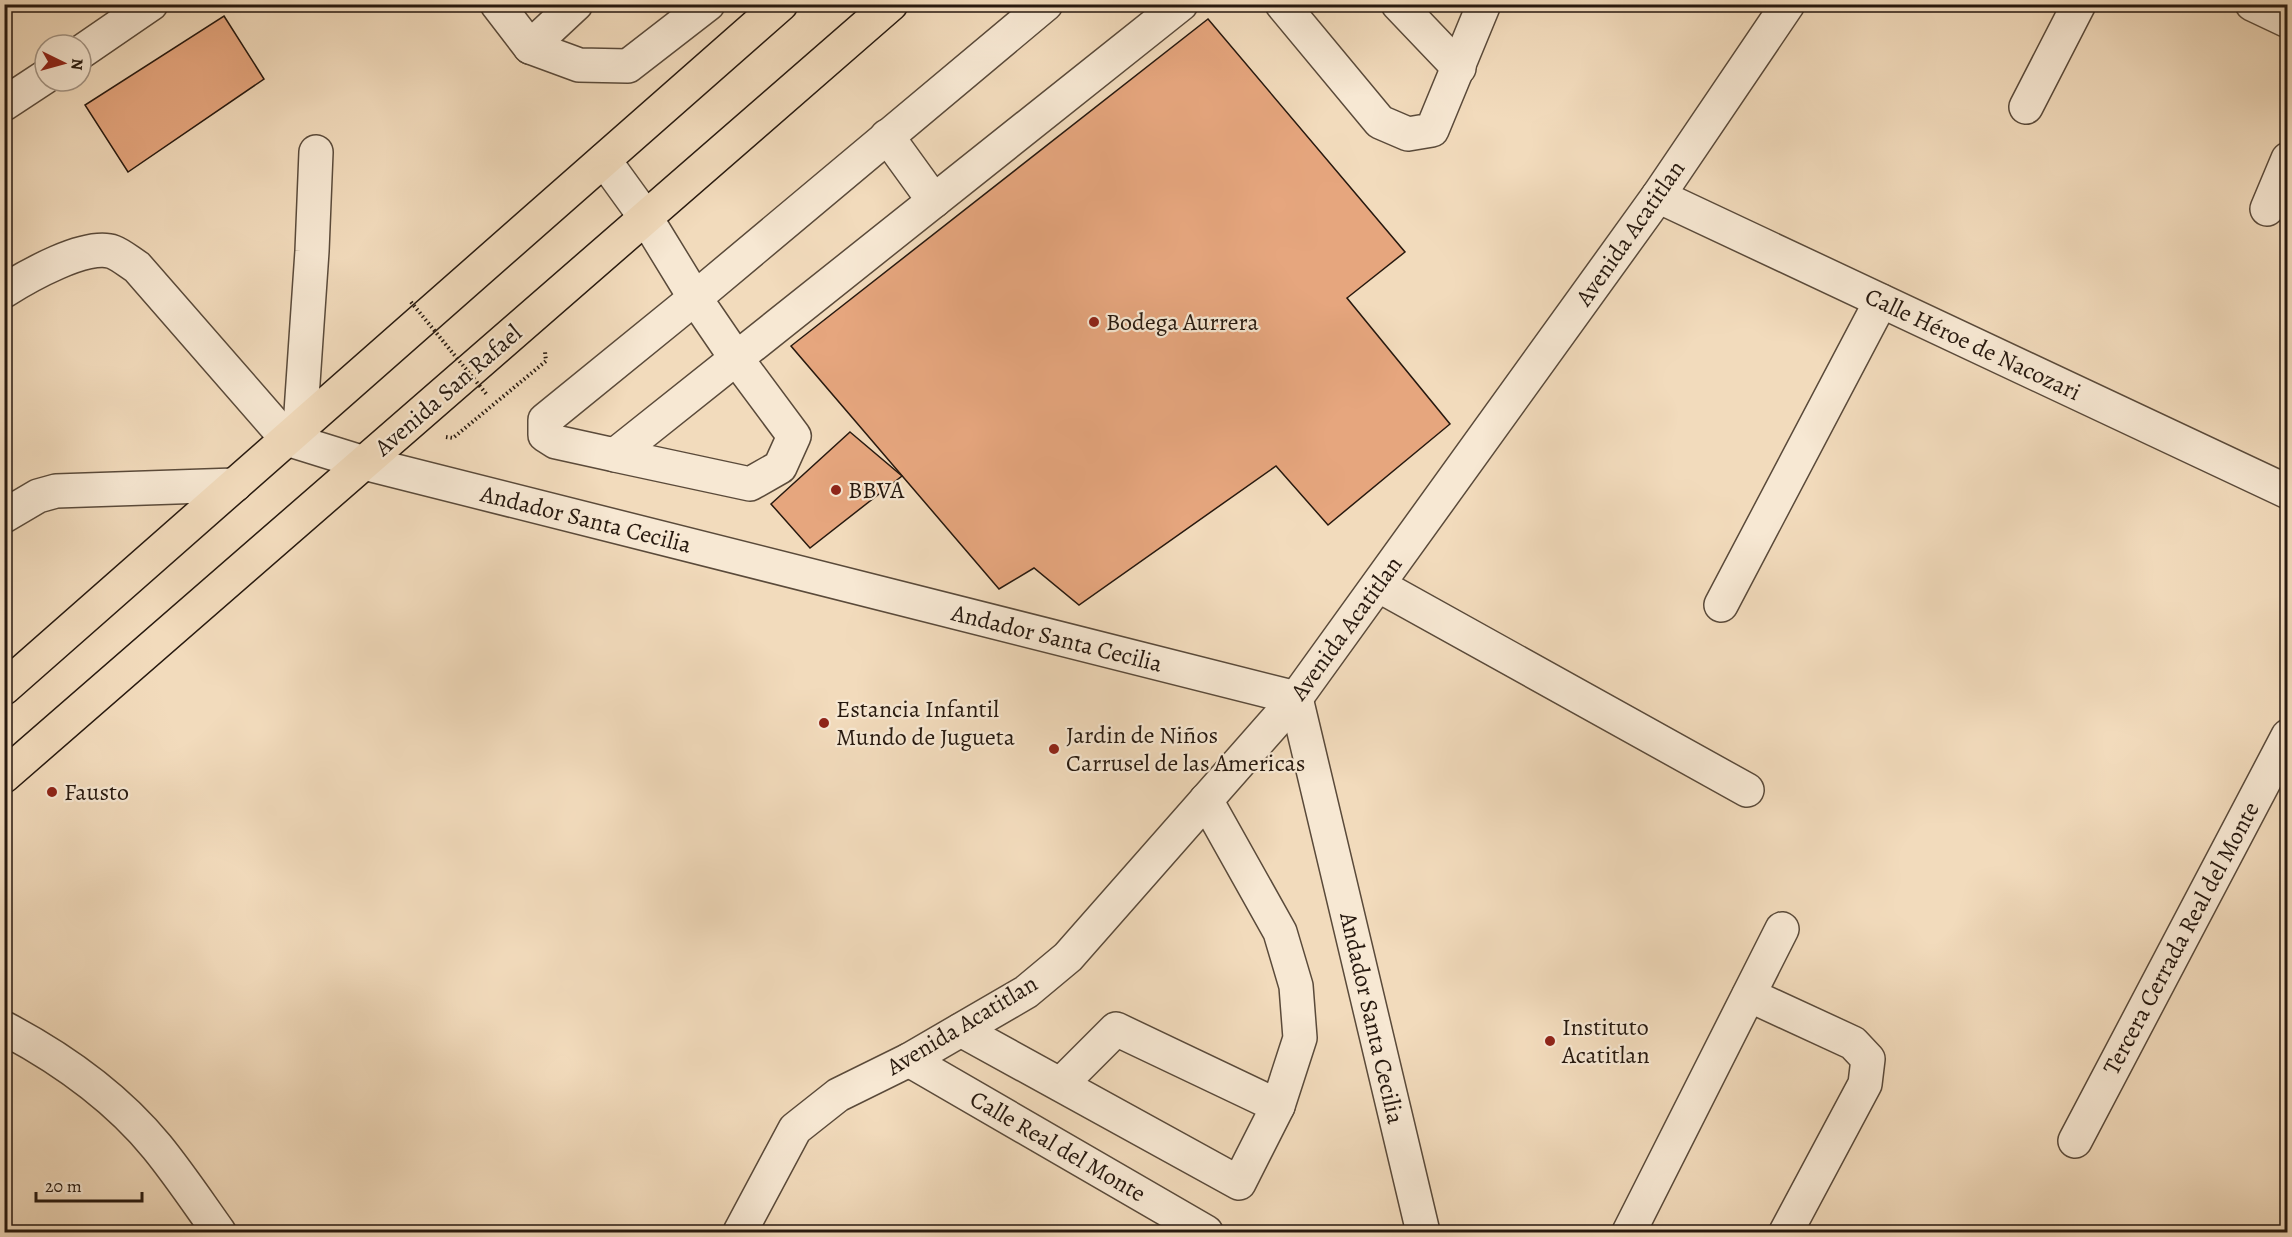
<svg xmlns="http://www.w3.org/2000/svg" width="2292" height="1237" font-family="Alegreya,serif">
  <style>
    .building { fill: #e6a67e; stroke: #27190f; stroke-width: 1.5 }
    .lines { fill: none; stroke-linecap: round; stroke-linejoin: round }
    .minor-casing { stroke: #5a4a3a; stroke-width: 36 }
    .major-casing { stroke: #27190f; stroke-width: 36 }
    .path { stroke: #27190f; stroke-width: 4; stroke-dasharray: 1.5 3; stroke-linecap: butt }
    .minor { stroke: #f7e8d3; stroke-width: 33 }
    .major { stroke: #f2dbbc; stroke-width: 33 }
    .path-bridge { stroke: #27190f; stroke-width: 4; stroke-dasharray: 1.5 3; stroke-linecap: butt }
    .poi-dot { fill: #8f2418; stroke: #f7e8d3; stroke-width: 2 }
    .labels { text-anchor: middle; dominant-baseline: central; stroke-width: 4.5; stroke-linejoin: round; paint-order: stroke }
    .street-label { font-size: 24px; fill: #27190f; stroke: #f7e8d3 }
    .poi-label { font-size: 24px; fill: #27190f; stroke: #f7e8d3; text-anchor: start }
  </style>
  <rect width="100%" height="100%" fill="#f2dbbc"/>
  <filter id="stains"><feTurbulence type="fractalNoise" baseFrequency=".00333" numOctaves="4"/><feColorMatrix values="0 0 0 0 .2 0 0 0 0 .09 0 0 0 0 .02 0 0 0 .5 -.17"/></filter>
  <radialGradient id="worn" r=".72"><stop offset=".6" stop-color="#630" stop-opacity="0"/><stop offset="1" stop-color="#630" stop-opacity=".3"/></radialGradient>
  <g class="building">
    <path d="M224 16 264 79 128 172 85 105Z"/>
    <path d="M1208 19 1405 252 1347 298 1450 424 1328 525 1276 466 1079 605 1034 568 999 589 791 346Z"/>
    <path d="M850 432 902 476 810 548 771 504Z"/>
  </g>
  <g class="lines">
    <defs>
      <g id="minor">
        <path d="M497 4 530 47 579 65 628 66 708 4"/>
        <path d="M1046 4 695 298 545 420V435L556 442 615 455 1181 4"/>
        <path d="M1282 4 1380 122 1408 134 1432 130 1484 4"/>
        <path d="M1398 4 1459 68"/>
        <path d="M2252 4 2288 21"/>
        <path d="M530 47 576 4"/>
        <path d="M81 52 151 4"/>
        <path d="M4 104 45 77"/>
        <path d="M2026 107 2079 4"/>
        <path d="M887 136 934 201"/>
        <path d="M604 160 646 218 695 298 736 358 794 436 780 467 750 484 615 455"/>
        <path d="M1658 196 2288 492"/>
        <path d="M2267 209 2288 159"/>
        <path d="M4 291C26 277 87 242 113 252 121 255 129 262 137 267L287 439 364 463 1296 698 1423 1232"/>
        <path d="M300 427 312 251 316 152"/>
        <path d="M4 516 38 496 56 491 235 485"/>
        <path d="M1378 585 1747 790"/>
        <path d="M1721 605 1881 301"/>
        <path d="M1749 995 1853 1043 1868 1059 1865 1084 1786 1232"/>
        <path d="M4 1028C61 1058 116 1097 157 1147 179 1174 199 1204 219 1232"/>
        <path d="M961 1030 1239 1183 1278 1106 1300 1038 1296 986 1280 932 1206 800"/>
        <path d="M909 1060 1206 1232"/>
        <path d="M1061 1084 1116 1029 1278 1106"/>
        <path d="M2075 1141 2288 736"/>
        <path d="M740 1232 795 1129 838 1095 909 1060 1026 992 1068 957 1296 698 1658 196 1788 4"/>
        <path d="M1629 1232 1782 929"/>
      </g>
      <g id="major">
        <path d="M4 688 781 4"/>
        <path d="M4 776 891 4"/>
      </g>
    </defs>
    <use href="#minor" class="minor-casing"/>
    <use href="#major" class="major-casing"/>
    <path class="path" d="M446 437 453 438 546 361 545 352"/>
    <use href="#minor" class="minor"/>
    <use href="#major" class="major"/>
    <path class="path-bridge" d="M411 302 488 396"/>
  </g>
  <g class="poi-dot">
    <circle cx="1094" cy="322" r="6"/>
    <circle cx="836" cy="490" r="6"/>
    <circle cx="824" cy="723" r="6"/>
    <circle cx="1054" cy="749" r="6"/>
    <circle cx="52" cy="792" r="6"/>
    <circle cx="1550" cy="1041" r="6"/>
  </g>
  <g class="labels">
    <g class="street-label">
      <text transform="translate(1630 233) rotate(-55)">Avenida Acatitlan</text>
      <text transform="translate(1973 344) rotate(25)">Calle Héroe de Nacozari</text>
      <text transform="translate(448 390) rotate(-41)">Avenida San Rafael</text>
      <text transform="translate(586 519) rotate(14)">Andador Santa Cecilia</text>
      <text transform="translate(1346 628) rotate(-54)">Avenida Acatitlan</text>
      <text transform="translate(1057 638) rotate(14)">Andador Santa Cecilia</text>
      <text transform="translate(2181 938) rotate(-62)">Tercera Cerrada Real del Monte</text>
      <text transform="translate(1372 1018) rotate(77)">Andador Santa Cecilia</text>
      <text transform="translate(962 1025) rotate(-31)">Avenida Acatitlan</text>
      <text transform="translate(1058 1146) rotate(30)">Calle Real del Monte</text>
    </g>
    <g class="poi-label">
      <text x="1106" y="322">Bodega Aurrera</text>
      <text x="848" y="490">BBVA</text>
      <text x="836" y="709">Estancia Infantil<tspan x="836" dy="28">Mundo de Jugueta</tspan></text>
      <text x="1066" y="735">Jardin de Niños<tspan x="1066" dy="28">Carrusel de las Americas</tspan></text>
      <text x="64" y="792">Fausto</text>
      <text x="1562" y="1027">Instituto<tspan x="1562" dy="28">Acatitlan</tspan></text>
    </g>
  </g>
  <rect width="2292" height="1237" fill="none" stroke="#f2dbbc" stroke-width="24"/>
  <rect x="6" y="6" width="2280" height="1225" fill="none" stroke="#27190f" stroke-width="3"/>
  <rect x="12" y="12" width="2268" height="1213" fill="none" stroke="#27190f" stroke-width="1.5"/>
  <g transform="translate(63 63) rotate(95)"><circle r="28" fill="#f7e8d3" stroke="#a49585" stroke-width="1.5"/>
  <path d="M0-4.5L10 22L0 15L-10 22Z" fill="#8f2418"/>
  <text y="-9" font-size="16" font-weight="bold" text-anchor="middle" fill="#27190f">N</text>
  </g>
  <path d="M36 1192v9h106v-9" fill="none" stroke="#27190f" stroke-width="3"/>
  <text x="45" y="1192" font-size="18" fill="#27190f" stroke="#f7e8d3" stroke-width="4.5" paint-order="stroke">20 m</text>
  <rect width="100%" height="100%" filter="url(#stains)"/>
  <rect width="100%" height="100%" fill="url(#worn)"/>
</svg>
